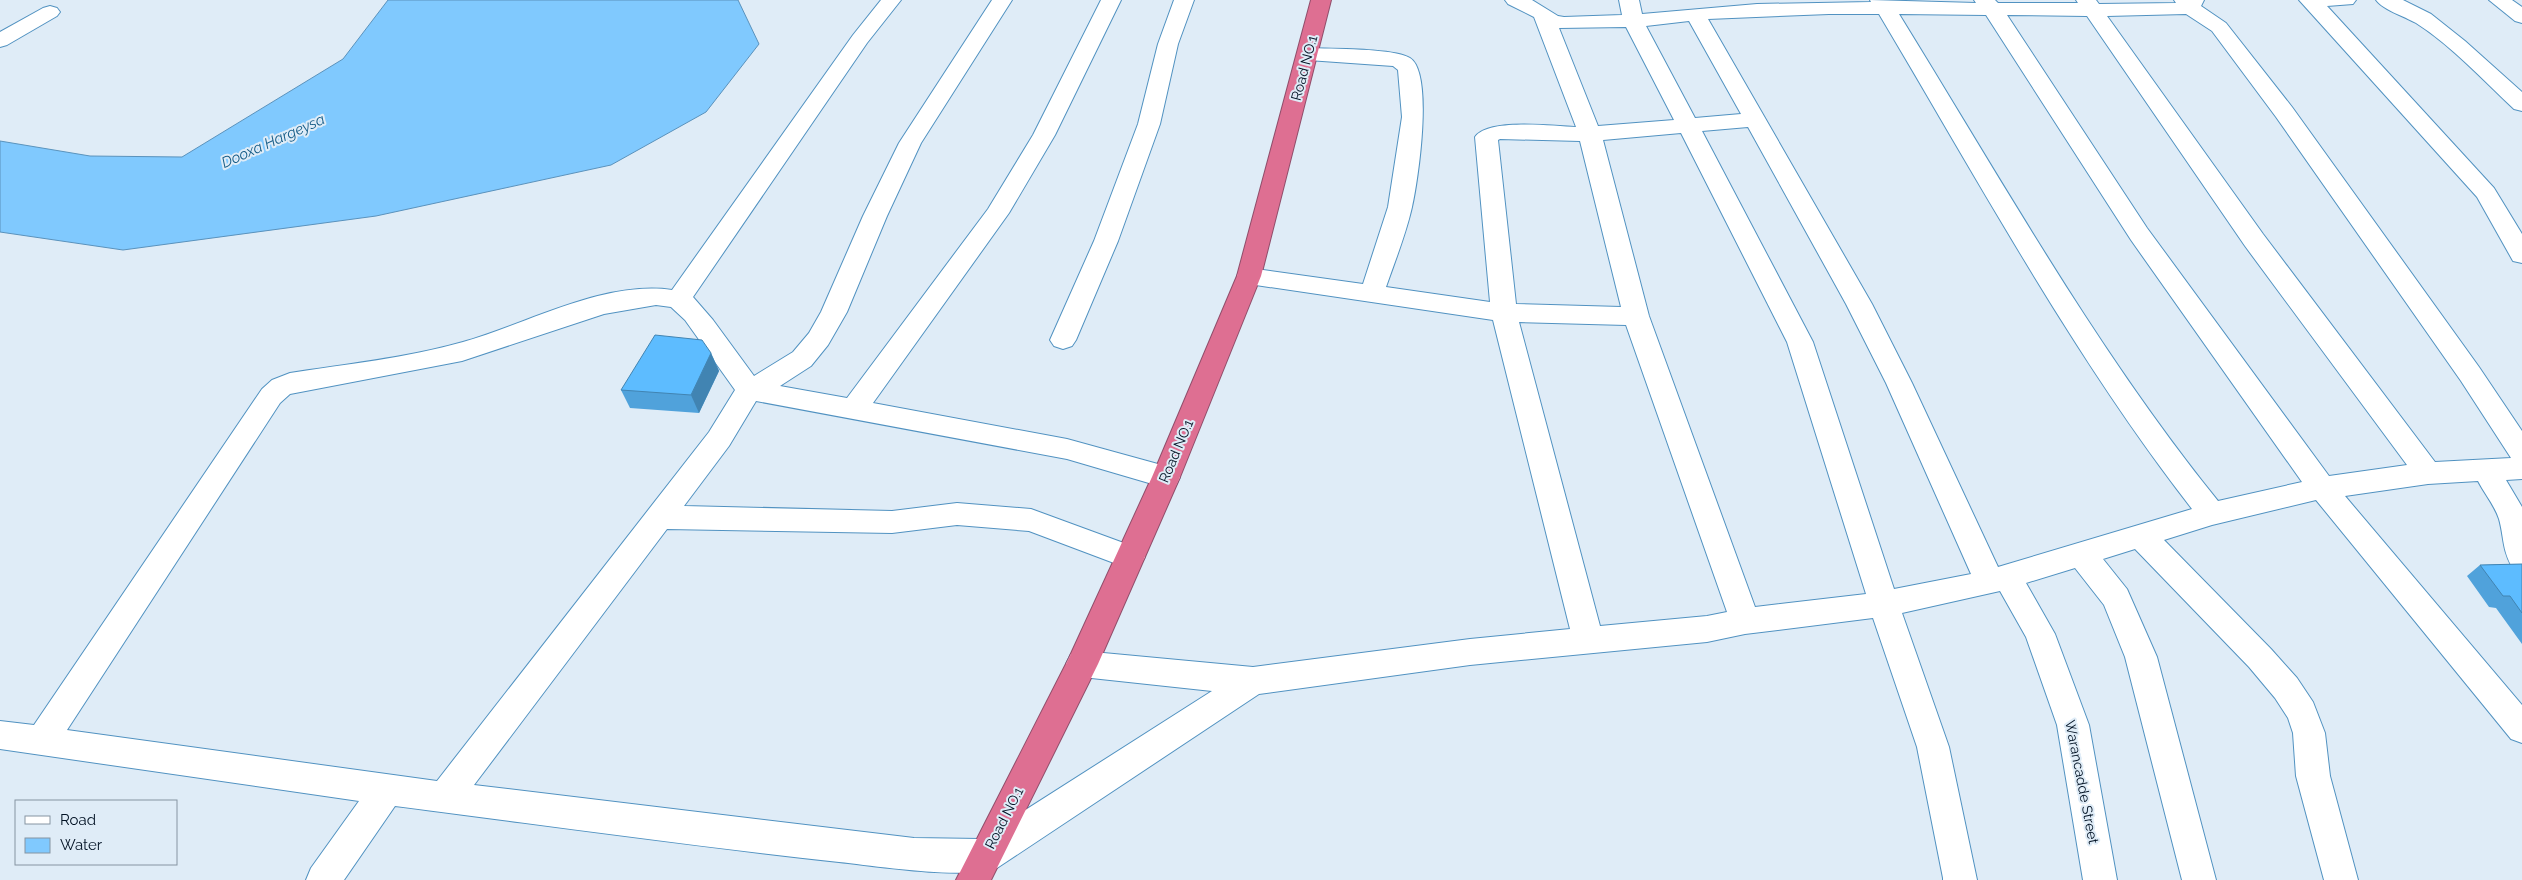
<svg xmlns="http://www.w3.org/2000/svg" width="2522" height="880" font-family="Raleway,sans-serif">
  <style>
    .water { fill: #80c9fe; stroke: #5a92bc }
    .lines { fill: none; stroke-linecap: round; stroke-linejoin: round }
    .street-casing { stroke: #5192c1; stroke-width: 2 }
    .highway-casing { stroke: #904e6b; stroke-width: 2 }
    .street { fill: #fff; fill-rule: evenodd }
    .highway { fill: #de6f92; fill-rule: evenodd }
    .wall { fill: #50a2db }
    .shaded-wall { fill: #4184b2 }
    .building { fill: #5dbcff; stroke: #4184b2 }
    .labels { text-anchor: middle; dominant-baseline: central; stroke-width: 4; stroke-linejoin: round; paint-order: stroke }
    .street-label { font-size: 14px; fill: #001123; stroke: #dfecf7 }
    .water-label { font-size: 15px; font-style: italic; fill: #145b86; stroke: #dfecf7 }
  </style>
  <rect width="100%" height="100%" fill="#dfecf7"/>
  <path class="water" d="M388 0H738L759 44 706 112 611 165 376 216 123 250 0 232V141L90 156 182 157 343 59Z"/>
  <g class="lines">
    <defs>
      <g id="street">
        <path d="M881 0H901L867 43 693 297 713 320 754 376 793 352 809 333 821 312 863 216 899 143 992 0H1012L921 143 887 216 847 312 828 345 811 366 780 386 847 398 988 209 1033 135 1101 0H1121L1055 135 1009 213 873 403 1067 439 1176 469 1180 477 1176 485 1166 488 1067 459 756 401 729 446 684 506 892 511 957 503 1031 509 1140 549 1145 557 1140 565 1130 569 1029 531 957 525 892 533 667 529 474 785 914 838 980 839 1212 691 1082 677 1071 674 1066 664 1071 654 1082 651 1253 667 1470 639 1570 629 1493 320 1249 284 1240 282 1237 276 1240 270 1249 268 1363 284 1388 207 1402 117 1398 70 1393 66 1308 60 1301 58 1298 54 1301 50 1308 48C1330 49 1394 48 1410 58 1434 73 1418 181 1412 207 1406 234 1395 261 1386 287L1490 302 1475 137C1488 118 1553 126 1576 127L1534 17 1508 4 1505 0H1532L1558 16 1564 17 1622 15 1619 0H1639L1642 14 1757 4 1871 2 1870 0 1976 3 1974 0H1995L1998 3H2078L2076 0H2096L2099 4 2176 3 2174 0H2204L2201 6 2226 23 2292 107 2479 367 2522 431V479L2506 480 2522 507V571L2512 567C2502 549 2504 537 2499 519 2495 506 2484 493 2478 481L2428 484 2345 496 2522 705V743L2511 739 2316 500 2212 525 2164 540 2271 649 2297 678 2313 702 2325 733 2330 776 2358 880H2324L2296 776 2293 733 2288 718 2275 698 2249 667 2135 549 2103 559 2127 589 2157 657 2216 880H2182L2125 657 2104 605 2075 568 2026 583 2055 634 2089 725 2117 880H2083L2057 725 2026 637 2000 591 1902 613 1949 747 1977 880H1943V878L1917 747 1873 618 1745 634 1707 642 1470 665 1259 694 997 868C964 880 877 866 839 862 691 846 543 825 395 806L344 880H306L311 868 359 801 0 749V721L34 725 262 389 272 380 290 373C347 364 407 358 463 342 527 324 604 280 672 290L853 35ZM1829 14H1879C1978 180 2073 356 2192 509L1998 567 1912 383 1872 304 1708 19ZM1899 14 1986 15 2131 240 2302 482 2218 501C2096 350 2001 179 1899 14ZM2186 14 2212 31 2276 117 2461 381 2511 458 2435 462 2263 234 2107 16ZM2007 15 2087 16 2245 246 2407 465 2329 476 2147 228ZM1689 21 1741 114 1695 118 1646 26ZM1626 27 1674 120 1598 126 1559 28ZM1748 127 1846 304 1886 383 1971 574 1894 589 1813 342 1702 131ZM1681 133 1787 342 1866 594 1755 607 1649 316 1603 140ZM1500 139 1580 141 1621 307 1516 304 1498 140ZM656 305 671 307 685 320 735 390 709 432 437 781 67 730 280 403 290 394 462 361 604 314ZM1519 322 1626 325 1727 612 1707 616 1600 626Z"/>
        <path d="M1174 0H1194L1178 44 1160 124 1118 241 1076 340 1072 346 1063 349 1054 346 1050 340 1094 241 1138 124 1158 44Z"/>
        <path d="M2299 0H2356L2353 4 2327 6 2494 188 2522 234V263L2513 261 2477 197Z"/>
        <path d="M2376 0H2403L2431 14 2465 41 2522 92V111L2514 109C2482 79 2452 46 2416 23 2404 16 2383 10 2376 0Z"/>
        <path d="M2489 0H2512L2522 7V23L2515 21Z"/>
        <path d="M50 6 57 8 60 12 57 16 7 45 0 47V32L43 8Z"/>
      </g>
      <path id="highway" d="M1311 0H1331L1261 276 1180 477 1098 664 991 880H956L1069 658 1152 477 1237 276Z"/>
    </defs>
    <use href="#street" class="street-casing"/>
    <use href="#highway" class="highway-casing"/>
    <use href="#street" class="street"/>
    <use href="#highway" class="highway"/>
  </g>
  <g class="wall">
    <path d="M711 353 719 371 699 413 630 408 621 390Z"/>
    <path d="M2522 564V644L2496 608 2489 607 2467 576 2480 565Z"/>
  </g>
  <path class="shaded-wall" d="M711 353 719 371 699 413 691 395Z"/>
  <g class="building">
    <path d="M655 335 702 340 711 353 691 395 621 390Z"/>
    <path d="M2522 564V613L2510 596H2503L2480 565Z"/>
  </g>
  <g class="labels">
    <g class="street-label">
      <text transform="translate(1304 68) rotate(-75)">Road NO.1</text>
      <text transform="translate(1176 451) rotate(-67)">Road NO.1</text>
      <text transform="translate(2082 782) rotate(79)">Warancadde Street</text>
      <text transform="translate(1004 818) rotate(-63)">Road NO.1</text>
    </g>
    <g class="water-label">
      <text transform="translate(273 141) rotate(-24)">Dooxa Hargeysa</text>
    </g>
  </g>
  <rect x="15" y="800" width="162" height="65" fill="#dfecf7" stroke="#8694a2"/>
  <rect x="25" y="816" width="25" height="8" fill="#ffffff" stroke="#8694a2"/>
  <text x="60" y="825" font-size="15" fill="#001123">Road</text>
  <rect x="25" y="838" width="25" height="15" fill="#80c9fe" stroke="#8694a2"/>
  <text x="60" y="850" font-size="15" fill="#001123">Water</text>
</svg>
